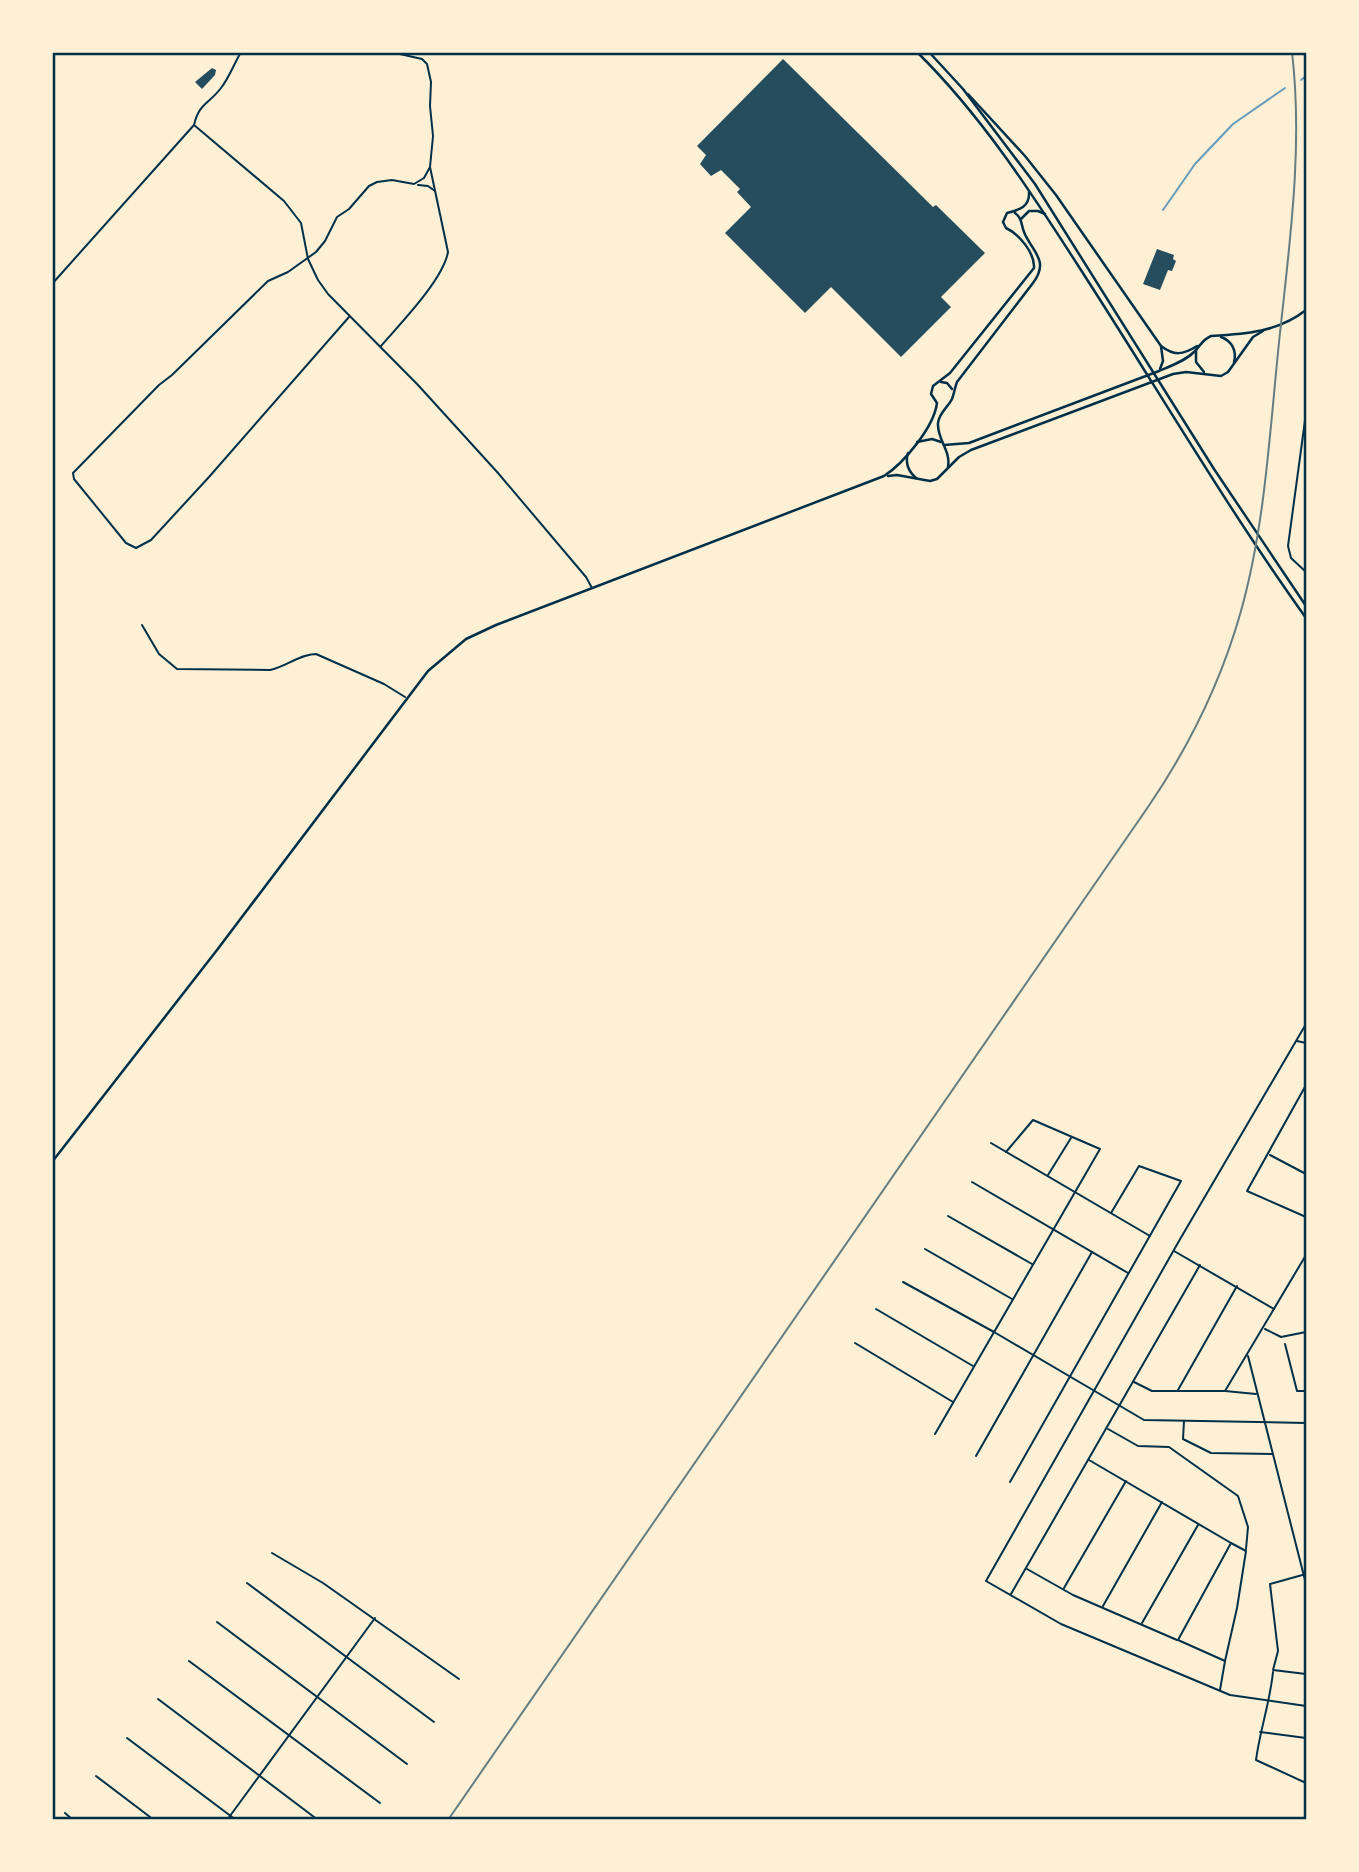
<svg xmlns="http://www.w3.org/2000/svg" width="1359" height="1872" font-family="Raleway,sans-serif">
  <style>
    .lines { fill: none; stroke-linecap: round; stroke-linejoin: round }
    .stream { stroke: #669bbc; stroke-width: 2 }
    .building { fill: #264d5e }
    .minor { stroke: #003049; stroke-width: 2 }
    .secondary { stroke: #003049; stroke-width: 2.5 }
    .primary { stroke: #003049; stroke-width: 2.5 }
    .rail { stroke: #657d81; stroke-width: 2 }
    .neatline { fill: none; stroke: #003049; stroke-width: 2.5 }
  </style>
  <rect width="100%" height="100%" fill="#fdf0d5"/>
  <g class="lines">
    <g class="stream">
      <path d="M1301 80 1306 76"/>
      <path d="M1163 210 1195 164 1233 124 1285 88"/>
    </g>
  </g>
  <g class="building">
    <path d="M783 59 933 207 936 205 985 253 941 297 951 307 901 357 831 287 805 313 725 233 751 207 737 192 740 189 721 170 711 176 700 164 706 155 697 146Z"/>
    <path d="M212 68 216 70 215 75 202 89 195 82Z"/>
    <path d="M1157 249 1174 255 1173 259 1176 261 1172 271 1168 270 1160 290 1143 284Z"/>
  </g>
  <g class="lines">
    <g class="minor">
      <path d="M194 125 284 201 301 223 308 259 318 280 328 294 418 385 498 473 586 577 592 588"/>
      <path d="M418 185 428 186 435 191"/>
      <path d="M52 284 194 125C199 103 209 104 221 88 229 78 234 64 241 52"/>
      <path d="M349 317 209 477 151 540 136 548 126 543 74 479 73 473 159 385 172 375 268 281 288 272 316 252 325 241 337 217 349 209 369 186 377 182 392 180 414 184 424 178 430 167"/>
      <path d="M381 346C400 324 443 280 448 252L430 167 433 136 430 106 431 82 427 64 422 59 391 52"/>
      <path d="M1306 413 1288 546 1291 558 1306 572"/>
      <path d="M142 625 159 654 177 669 270 670C286 667 300 654 316 654L384 684 405 697"/>
      <path d="M1306 1024 1179 1241 986 1581 1061 1624 1230 1695 1306 1706"/>
      <path d="M1297 1041 1306 1043"/>
      <path d="M1306 1085 1247 1191 1306 1217"/>
      <path d="M991 1143 1150 1236"/>
      <path d="M1270 1155 1306 1174"/>
      <path d="M1048 1175 1071 1138"/>
      <path d="M972 1182 1128 1273"/>
      <path d="M948 1216 1032 1264"/>
      <path d="M925 1249 1012 1299"/>
      <path d="M1174 1251 1274 1309"/>
      <path d="M903 1282 994 1332 1144 1420 1306 1423"/>
      <path d="M876 1309 973 1366"/>
      <path d="M1265 1329 1281 1337 1306 1332"/>
      <path d="M855 1343 953 1402"/>
      <path d="M1285 1344 1297 1391H1306"/>
      <path d="M1248 1356 1306 1584"/>
      <path d="M1134 1382 1152 1391H1225L1256 1394"/>
      <path d="M1178 1390 1237 1286"/>
      <path d="M1225 1391 1306 1255"/>
      <path d="M1184 1421 1183 1439 1211 1453 1272 1454"/>
      <path d="M1108 1429 1138 1446 1169 1447 1238 1496 1248 1527 1246 1549"/>
      <path d="M935 1434 1100 1149 1033 1120 1006 1152"/>
      <path d="M976 1456 1092 1252"/>
      <path d="M1089 1460 1231 1543 1178 1640 1225 1661 1237 1608 1246 1551 1231 1543"/>
      <path d="M1010 1482 1181 1181 1139 1166 1111 1213"/>
      <path d="M272 1553 323 1583 459 1679"/>
      <path d="M1027 1569 1073 1595 1177 1640"/>
      <path d="M1306 1574 1270 1584 1278 1651 1273 1670 1306 1674"/>
      <path d="M247 1583 434 1722"/>
      <path d="M1064 1588 1126 1481"/>
      <path d="M1011 1594 1200 1265"/>
      <path d="M1103 1606 1162 1502"/>
      <path d="M217 1622 407 1764"/>
      <path d="M1142 1623 1198 1525"/>
      <path d="M189 1661 380 1803"/>
      <path d="M1273 1672C1270 1702 1260 1730 1256 1760L1306 1783"/>
      <path d="M1220 1690 1225 1661"/>
      <path d="M158 1699 318 1820"/>
      <path d="M1260 1732 1306 1738"/>
      <path d="M127 1738 236 1820"/>
      <path d="M96 1776 154 1820"/>
      <path d="M65 1813 73 1820"/>
      <path d="M227 1820 375 1618"/>
    </g>
    <g class="secondary">
      <path d="M968 94 1025 156 1056 195 1161 346C1174 356 1183 355 1197 346"/>
      <path d="M1021 219 1029 211H1038L1045 214"/>
      <path d="M1221 337C1232 341 1237 351 1234 362"/>
      <path d="M1196 350V362L1204 372"/>
      <path d="M1160 369 1163 361 1161 346"/>
      <path d="M941 382 947 383 952 389"/>
      <path d="M917 442 932 439 941 442"/>
      <path d="M944 445 969 443 1159 371C1171 366 1185 361 1194 352 1201 345 1202 340 1211 336 1246 334 1278 332 1306 310"/>
      <path d="M908 453C905 463 908 471 916 478"/>
      <path d="M948 467C951 450 937 440 938 423 939 413 948 407 952 399 954 394 955 387 957 382L1033 283C1050 260 1032 252 1024 232 1021 224 1022 218 1015 213"/>
      <path d="M888 476 897 475 930 481 937 479 959 457 971 450 1173 374 1186 372 1221 376 1228 372 1253 337 1263 331"/>
      <path d="M52 1162 217 950 428 671 466 639 496 625 884 476C904 463 934 427 937 403L931 394 933 386 950 373 1034 268C1035 253 1019 234 1006 228L1003 222 1007 213C1019 210 1030 207 1029 192"/>
    </g>
    <g class="primary">
      <path d="M917 52C985 119 1036 200 1088 281 1160 393 1228 509 1306 618"/>
      <path d="M929 52 963 89 1035 184 1214 469 1306 606"/>
    </g>
    <path class="rail" d="M448 1820 1148 807C1189 747 1221 682 1241 611 1266 522 1270 425 1280 333 1290 240 1303 146 1292 52"/>
  </g>
  <rect width="1359" height="1872" fill="none" stroke="#fdf0d5" stroke-width="108"/>
  <rect x="54" y="54" width="1251" height="1764" class="neatline"/>
</svg>
